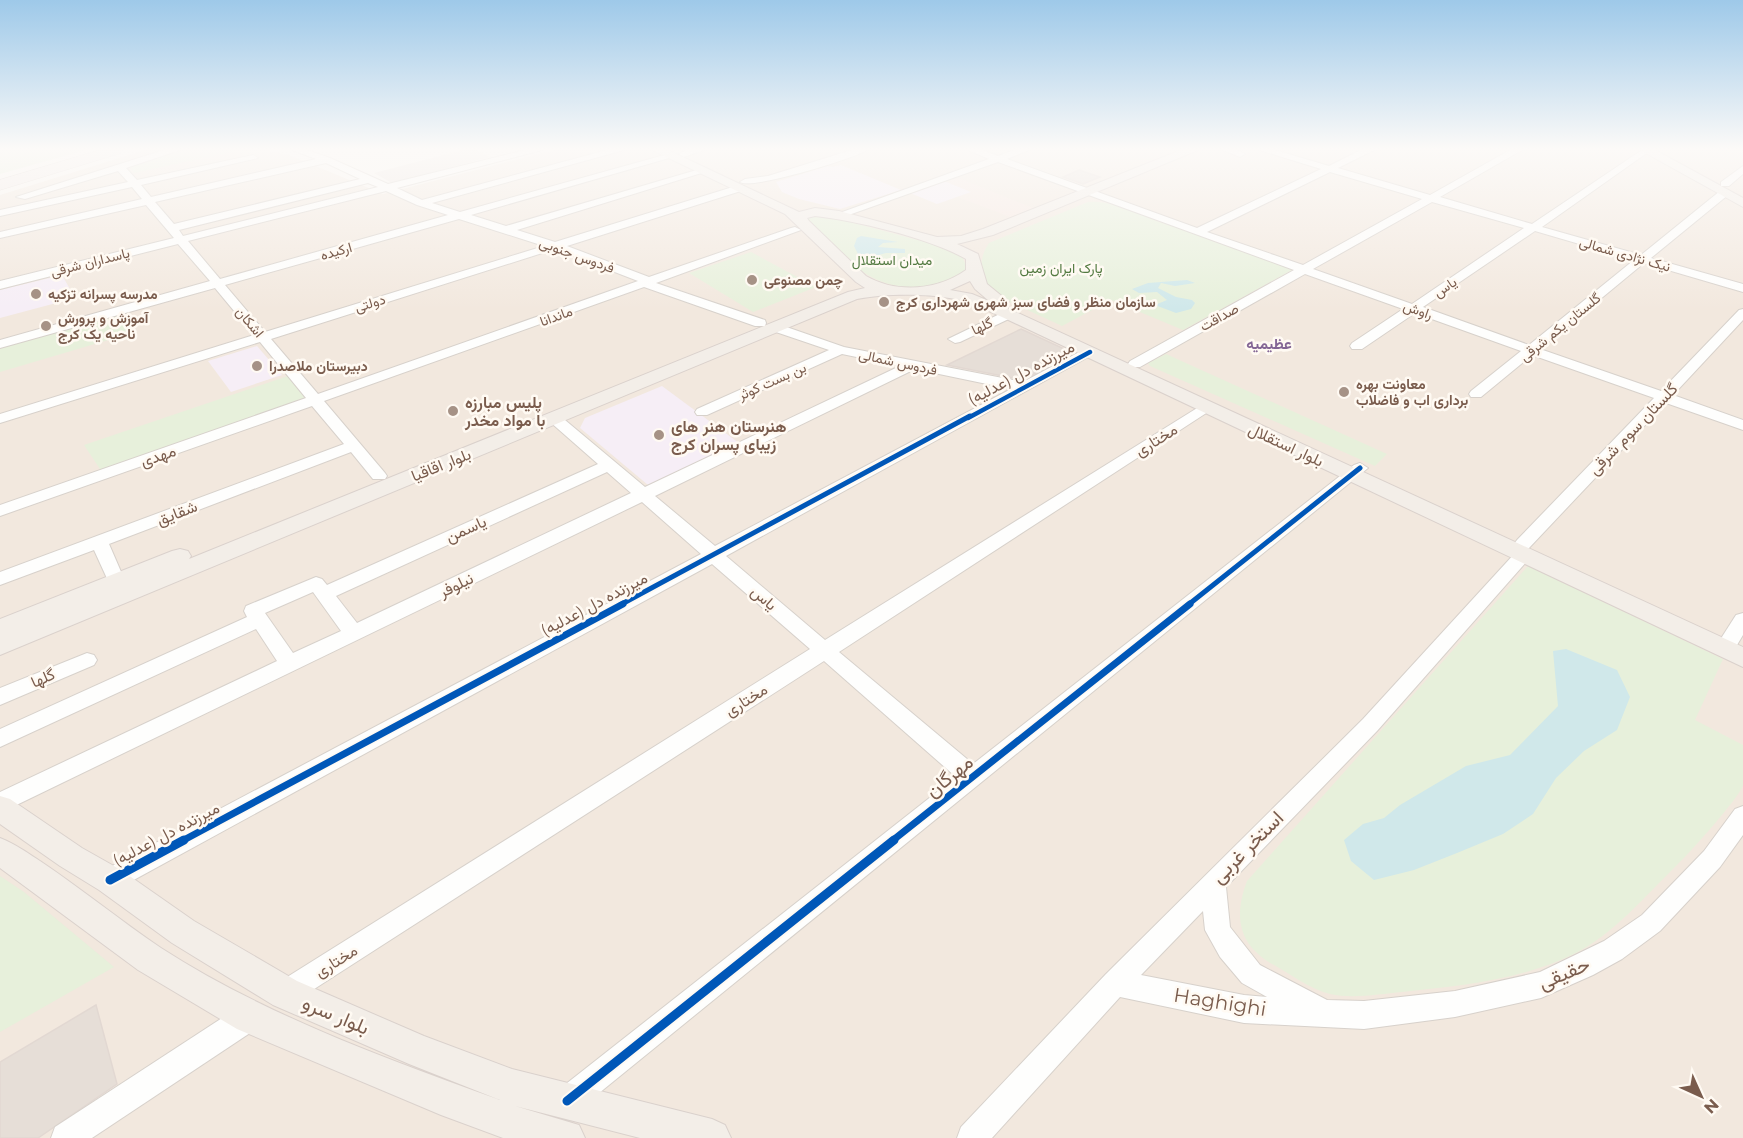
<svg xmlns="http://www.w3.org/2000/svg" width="1743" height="1138" font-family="Montserrat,Vazirmatn,sans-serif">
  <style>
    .residential { fill: #f2e8de }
    .commercial { fill: #f6e8e1 }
    .industrial { fill: #ede5e0 }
    .education { fill: #f6eef6 }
    .green { fill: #e7f0db }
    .water { fill: #d0e8ea }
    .building { fill: #e6ded7; stroke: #e2d8d2; stroke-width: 1.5 }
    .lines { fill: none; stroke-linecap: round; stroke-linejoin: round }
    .minor-casing { stroke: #d7d1cb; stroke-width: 2 }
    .major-casing { stroke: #dad1cc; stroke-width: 2 }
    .highway-casing { stroke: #dad1cc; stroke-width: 1 }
    .minor { fill: #fefefd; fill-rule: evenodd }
    .major { fill: #f3eee8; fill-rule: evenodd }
    .highway { fill: #f2eae7; fill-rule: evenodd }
    .cycleway-far3-casing { stroke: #fffaf3; stroke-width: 8 }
    .cycleway-far2-casing { stroke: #fffaf3; stroke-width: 9 }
    .cycleway-far1-casing { stroke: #fffaf3; stroke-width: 10 }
    .cycleway-casing { stroke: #fffaf3; stroke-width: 13 }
    .cycleway-far3 { stroke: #0057b8; stroke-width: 4.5 }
    .cycleway-far2 { stroke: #0057b8; stroke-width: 5 }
    .cycleway-far1 { stroke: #0057b8; stroke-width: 7 }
    .cycleway { stroke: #0057b8; stroke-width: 9 }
    .poi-dot { fill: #a69286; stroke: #fffaf3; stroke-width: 2 }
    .labels { text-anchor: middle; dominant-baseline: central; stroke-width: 5; stroke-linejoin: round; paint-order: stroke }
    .far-street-label { font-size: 14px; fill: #7a5c4d; stroke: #fffaf3 }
    .far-park-label { font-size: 14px; fill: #537a41; stroke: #fffaf3 }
    .far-poi-label { font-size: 14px; font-weight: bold; fill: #7a5c4d; stroke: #fffaf3; text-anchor: start }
    .far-neighbourhood-label { font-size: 15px; font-weight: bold; fill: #846695; stroke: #fffaf3 }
    .street-label { font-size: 16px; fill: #7a5c4d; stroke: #fffaf3 }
    .poi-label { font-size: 16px; font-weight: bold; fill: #7a5c4d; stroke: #fffaf3; text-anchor: start }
    .near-street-label { font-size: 20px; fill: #7a5c4d; stroke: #fffaf3 }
  </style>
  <rect width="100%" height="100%" fill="#f9f5f0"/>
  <path class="residential" d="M145 150H266L289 155 383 194 554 150H1743V1138H0V195Z"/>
  <path class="commercial" d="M956 177 1033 208 1010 217 958 197 970 192 944 181Z"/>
  <path class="industrial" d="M463 150H476L490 157 392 183 374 173Z"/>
  <g class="education">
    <path d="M841 165 901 190 840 209 799 199 782 192 776 182 828 166 832 167Z"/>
    <path d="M944 181 971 192 937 204 910 193Z"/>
    <path d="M62 275 75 298 0 318V290Z"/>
    <path d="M257 346 282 375 231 392 208 361Z"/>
    <path d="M662 386 739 443 648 485 580 428 585 418Z"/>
  </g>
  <g class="green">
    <path d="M0 150H86L0 174Z"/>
    <path d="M181 150H234L236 151 134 173 130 167Z"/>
    <path d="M1088 202C1120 199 1153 225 1186 229L1292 267V270L1183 330 1111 300 1062 326 999 297C982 281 975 264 989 243Z"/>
    <path d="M807 214 839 219 944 247 963 258 967 269C961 278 950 280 940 284 933 287 925 287 917 287 865 290 838 249 803 216Z"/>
    <path d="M751 252 816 287 753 312 689 273Z"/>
    <path d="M120 314 132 333 0 372V348Z"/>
    <path d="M1166 354 1387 454 1375 466 1150 366 1148 363Z"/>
    <path d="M294 374 316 401 104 475 84 445Z"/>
    <path d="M1528 566 1723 659 1695 720 1743 745C1743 757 1743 774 1743 785 1740 797 1688 855 1677 865 1645 896 1614 934 1574 954 1521 980 1460 986 1402 992 1380 994 1353 999 1330 994 1310 989 1292 975 1274 965 1239 946 1233 918 1247 881Z"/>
    <path d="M0 876 24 892 114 967 0 1032Z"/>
  </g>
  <g class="water">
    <path d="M861 236 898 242 883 243 878 247 905 249V253H886L867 258 858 254 854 246 857 238Z"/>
    <path d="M1187 280 1195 283 1175 286 1161 283 1158 288 1176 297 1192 300 1195 303 1191 309 1176 313 1155 305 1167 300 1157 292 1139 293 1132 289 1148 283Z"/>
    <path d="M1566 649 1617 670 1630 697 1617 730 1584 751 1556 778 1533 814 1503 834 1457 853 1414 870 1374 880 1351 861 1344 840 1363 824 1384 818 1400 805 1466 766 1510 755 1558 706 1553 651Z"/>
  </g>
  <g class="building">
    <path d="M1079 170 1100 177 1083 184 1063 177Z"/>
    <path d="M1021 329 1073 353 1023 380 947 365Z"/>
    <path d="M96 1005 117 1084 38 1138H0V1062Z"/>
  </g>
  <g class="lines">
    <defs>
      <g id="minor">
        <path d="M164 150H180L126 168 137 180 253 155 258 158 141 185 151 197 316 159 292 150H307L330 158 388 184 525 150H542L397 188 422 200 607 150H624L432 203 460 212 668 154 676 156 471 215 506 226 700 169 708 171 517 230 555 242 736 186H744V190L567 246 649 277 791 228 795 227 801 230 656 283 765 320 766 323 765 326H755L644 287 324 401 385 473 387 476 385 479H373L351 452 109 544 125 581 122 585 116 587 110 585 94 550 0 585V572L344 444 312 406 0 516V505L306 398 260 342 0 423V414L254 335 215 288 0 348V340L210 281 178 244 0 289V281L174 238 146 205 0 238V232L142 199 132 187 0 216V210L128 182 118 171 25 199 16 197ZM326 163 360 179 174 224 155 202ZM368 183 378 187 183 236 179 230ZM386 191 417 205 448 215 220 279 188 241ZM459 219 544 246 265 332 225 285ZM555 249 638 281 318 394 271 339Z"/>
        <path d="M687 150H704L684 157 679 154Z"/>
        <path d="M852 150H867C853 159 751 190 740 182L745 179 768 176Z"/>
        <path d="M968 150H982L998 156 1014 150H1029L1007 159 1197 228 1321 169 1259 150H1275L1329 166 1361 150H1374L1338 168 1430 195 1510 150H1522L1440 197 1532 224 1642 150H1651L1542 227 1641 255 1720 191H1728V195L1651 258 1743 284V292L1644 263 1540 349 1661 391 1739 310 1743 309V320L1673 395 1743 420V430L1666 403 1529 548H1517L1514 544 1517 540 1654 398 1532 355 1481 397H1471L1469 394 1471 391 1521 351 1415 313 1362 349H1352L1350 346 1352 343 1403 309 1305 274 1140 367H1130L1128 364 1130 361 1294 270 998 162 843 217 839 218 834 215 989 159ZM1330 172 1422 199 1303 265 1207 232ZM1432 202 1524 228 1412 304 1313 269ZM1535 231 1634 260 1529 345 1423 307Z"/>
        <path d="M1223 150H1238L1245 154 1240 157Z"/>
        <path d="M1743 166V174L1729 186H1721V182Z"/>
        <path d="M1008 310 1014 314 1013 317 960 342 955 343 948 339Z"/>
        <path d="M775 323 844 347 1023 382 1085 349H1095L1097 352 726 556 825 640 1202 405 1207 404 1214 408 839 652 973 764 1354 465 1360 463 1368 468 577 1111 567 1115 557 1111 553 1101 557 1091 956 777 824 661 294 1002 285 1006 276 1002 272 993 276 984 810 649 712 564 119 888 110 891 101 888 98 880 101 872 701 554 642 502 0 813V792L277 661 256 629 0 747V729L247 617 244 611 246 606 316 577 322 579 327 585 598 464 549 421 547 418 549 415H559L645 487 900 366 842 354 707 415H697L695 412 697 409 829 350 770 330 768 327ZM915 369 1011 389 715 546 655 496ZM607 472 631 493 357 623 336 596ZM313 592 341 631 293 653 265 613Z"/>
        <path d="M1522 550 1528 552 1531 556 1528 560 1377 731 1226 887 1230 927 1260 965 1327 1000 1364 1001 1455 991 1540 972 1604 941 1642 915 1704 851 1735 809 1743 806V835L1720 867 1660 931 1622 959 1593 975 1541 998 1455 1017 1364 1029 1244 1023 1120 997 992 1138H957L961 1127 1106 974 1363 719 1516 552ZM1203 911 1205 930 1220 957 1242 983 1267 997 1244 995 1141 975Z"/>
        <path d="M1743 613V635L1737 645 1730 647 1723 645 1720 640 1736 615Z"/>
        <path d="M87 653 94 655 97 660 94 665 0 705V688Z"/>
        <path d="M249 1003 259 1007 263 1017 259 1027 92 1138H51L55 1127 239 1007Z"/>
      </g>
      <g id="major">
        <path d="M652 150H668L799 212 815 208 839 211 937 237 961 236 983 229 1181 150H1198L993 235 957 244 978 254 987 284 1009 302 1003 306 1743 647V667L1002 317C990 312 977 305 964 301 934 293 887 293 857 299L0 655V619L172 551 180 549 188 551 191 556 189 559 848 292 865 288 856 282 785 214ZM815 216C858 221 929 238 966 259V270C938 290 897 294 866 276L809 221 807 218ZM970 281 975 289 989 301 972 294 950 290Z"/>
        <path d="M1640 150H1655L1743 198V207Z"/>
        <path d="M0 796 10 799 82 848 121 870 194 921 297 981 424 1036 512 1069 712 1119 725 1125 731 1138H640L515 1106 579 1125 585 1138H503L441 1115 237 1029 138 970 0 868V838C16 844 29 854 43 863 83 890 121 921 161 948 263 1014 386 1059 500 1100L409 1064 273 1005 172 943 99 890 60 866 0 824Z"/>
      </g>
      <path id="highway" d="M100 150H123L121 153 0 190V180Z"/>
    </defs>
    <use href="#minor" class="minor-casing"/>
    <use href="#major" class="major-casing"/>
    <use href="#highway" class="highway-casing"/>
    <use href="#minor" class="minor"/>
    <use href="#major" class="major"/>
    <use href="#highway" class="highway"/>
    <defs>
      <path id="cycleway-far3" d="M968 418 1090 352"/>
      <g id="cycleway-far2">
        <path d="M620 605 970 416"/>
        <path d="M1188 605 1360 468"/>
      </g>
      <g id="cycleway-far1">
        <path d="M182 841 623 604"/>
        <path d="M892 841 1190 604"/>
      </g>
      <g id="cycleway">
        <path d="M110 880 184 840"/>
        <path d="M567 1101 894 840"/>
      </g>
    </defs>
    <use href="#cycleway-far3" class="cycleway-far3-casing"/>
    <use href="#cycleway-far2" class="cycleway-far2-casing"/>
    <use href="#cycleway-far1" class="cycleway-far1-casing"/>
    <use href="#cycleway" class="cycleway-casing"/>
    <use href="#cycleway-far3" class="cycleway-far3"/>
    <use href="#cycleway-far2" class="cycleway-far2"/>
    <use href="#cycleway-far1" class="cycleway-far1"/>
    <use href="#cycleway" class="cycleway"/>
  </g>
  <linearGradient id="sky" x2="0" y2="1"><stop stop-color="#9ec9e9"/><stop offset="0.48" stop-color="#fcfaf8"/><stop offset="1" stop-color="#fcfaf8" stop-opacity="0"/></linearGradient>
  <rect width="1743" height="310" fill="url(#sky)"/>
  <g class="poi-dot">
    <circle cx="752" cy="280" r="6"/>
    <circle cx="36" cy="294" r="6"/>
    <circle cx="884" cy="302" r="6"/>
    <circle cx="46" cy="326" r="6"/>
    <circle cx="257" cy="366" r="6"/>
    <circle cx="1344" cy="392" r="6"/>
    <circle cx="453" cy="411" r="6"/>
    <circle cx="659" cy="435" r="6"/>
  </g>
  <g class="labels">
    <g class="far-street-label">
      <text transform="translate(336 251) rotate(-16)">ارکیده</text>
      <text transform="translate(1625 254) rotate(16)">نیک نژادی شمالی</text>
      <text transform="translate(577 255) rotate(20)">فردوس جنوبی</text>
      <text transform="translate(90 262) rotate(-14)">پاسداران شرقی</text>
      <text transform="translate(1445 287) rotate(-34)">یاس</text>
      <text transform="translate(370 303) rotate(-17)">دولتی</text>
      <text transform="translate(1418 310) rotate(19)">راوش</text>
      <text transform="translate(556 316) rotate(-20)">ماندانا</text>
      <text transform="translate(1219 317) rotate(-29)">صداقت</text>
      <text transform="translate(250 322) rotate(50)">اشکان</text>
      <text transform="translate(982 326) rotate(-26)">گلها</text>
      <text transform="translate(1560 327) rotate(-39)">گلستان یکم شرقی</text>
      <text transform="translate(898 362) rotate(12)">فردوس شمالی</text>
      <text transform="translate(772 381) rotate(-24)">بن بست کوثر</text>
    </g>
    <g class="far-park-label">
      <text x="892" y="260">میدان استقلال</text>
      <text x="1061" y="268">پارک ایران زمین</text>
    </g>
    <g class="far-poi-label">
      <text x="764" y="280">چمن مصنوعی</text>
      <text x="48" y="294">مدرسه پسرانه تزکیه</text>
      <text x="896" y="302">سازمان منظر و فضای سبز شهری شهرداری کرج</text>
      <text x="58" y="318">آموزش و پرورش<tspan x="58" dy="16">ناحیه یک کرج</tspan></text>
      <text x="269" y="366">دبیرستان ملاصدرا</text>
      <text x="1356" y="384">معاونت بهره<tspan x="1356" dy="16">برداری اب و فاضلاب</tspan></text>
    </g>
    <g class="far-neighbourhood-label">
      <text x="1269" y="343">عظیمیه</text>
    </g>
    <g class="street-label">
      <text transform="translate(1021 373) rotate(-28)">میرزنده دل (عدلیه)</text>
      <text transform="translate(1633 429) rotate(-46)">گلستان سوم شرقی</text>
      <text transform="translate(1156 440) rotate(-32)">مختاری</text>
      <text transform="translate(1286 445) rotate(25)">بلوار استقلال</text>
      <text transform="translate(158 456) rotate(-19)">مهدی</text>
      <text transform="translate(441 465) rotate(-22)">بلوار اقاقیا</text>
      <text transform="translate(177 513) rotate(-21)">شقایق</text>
      <text transform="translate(466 529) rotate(-24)">یاسمن</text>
      <text transform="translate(456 585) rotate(-26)">نیلوفر</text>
      <text transform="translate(764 598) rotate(41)">یاس</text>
      <text transform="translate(594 604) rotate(-28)">میرزنده دل (عدلیه)</text>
      <text transform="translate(43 678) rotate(-24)">گلها</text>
      <text transform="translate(746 700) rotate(-32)">مختاری</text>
      <text transform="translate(166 834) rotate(-28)">میرزنده دل (عدلیه)</text>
      <text transform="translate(336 961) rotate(-32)">مختاری</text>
    </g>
    <g class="poi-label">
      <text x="465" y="402">پلیس مبارزه<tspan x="465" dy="18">با مواد مخدر</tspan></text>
      <text x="671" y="426">هنرستان هنر های<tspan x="671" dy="18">زیبای پسران کرج</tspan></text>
    </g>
    <g class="near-street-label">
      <text transform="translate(949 776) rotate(-39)">مهرگان</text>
      <text transform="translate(1247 847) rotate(-45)">استخر غربی</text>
      <text transform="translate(1564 973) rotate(-23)">حقیقی</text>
      <text transform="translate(1220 1002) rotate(9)">Haghighi</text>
      <text transform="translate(336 1015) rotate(23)">بلوار سرو</text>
    </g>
  </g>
  <g transform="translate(1701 1096) rotate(135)" stroke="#fffaf3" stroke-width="4.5" paint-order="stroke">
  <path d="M0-4.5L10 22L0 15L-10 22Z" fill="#7a5c4d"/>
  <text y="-9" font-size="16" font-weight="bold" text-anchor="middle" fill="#7a5c4d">N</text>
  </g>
</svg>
